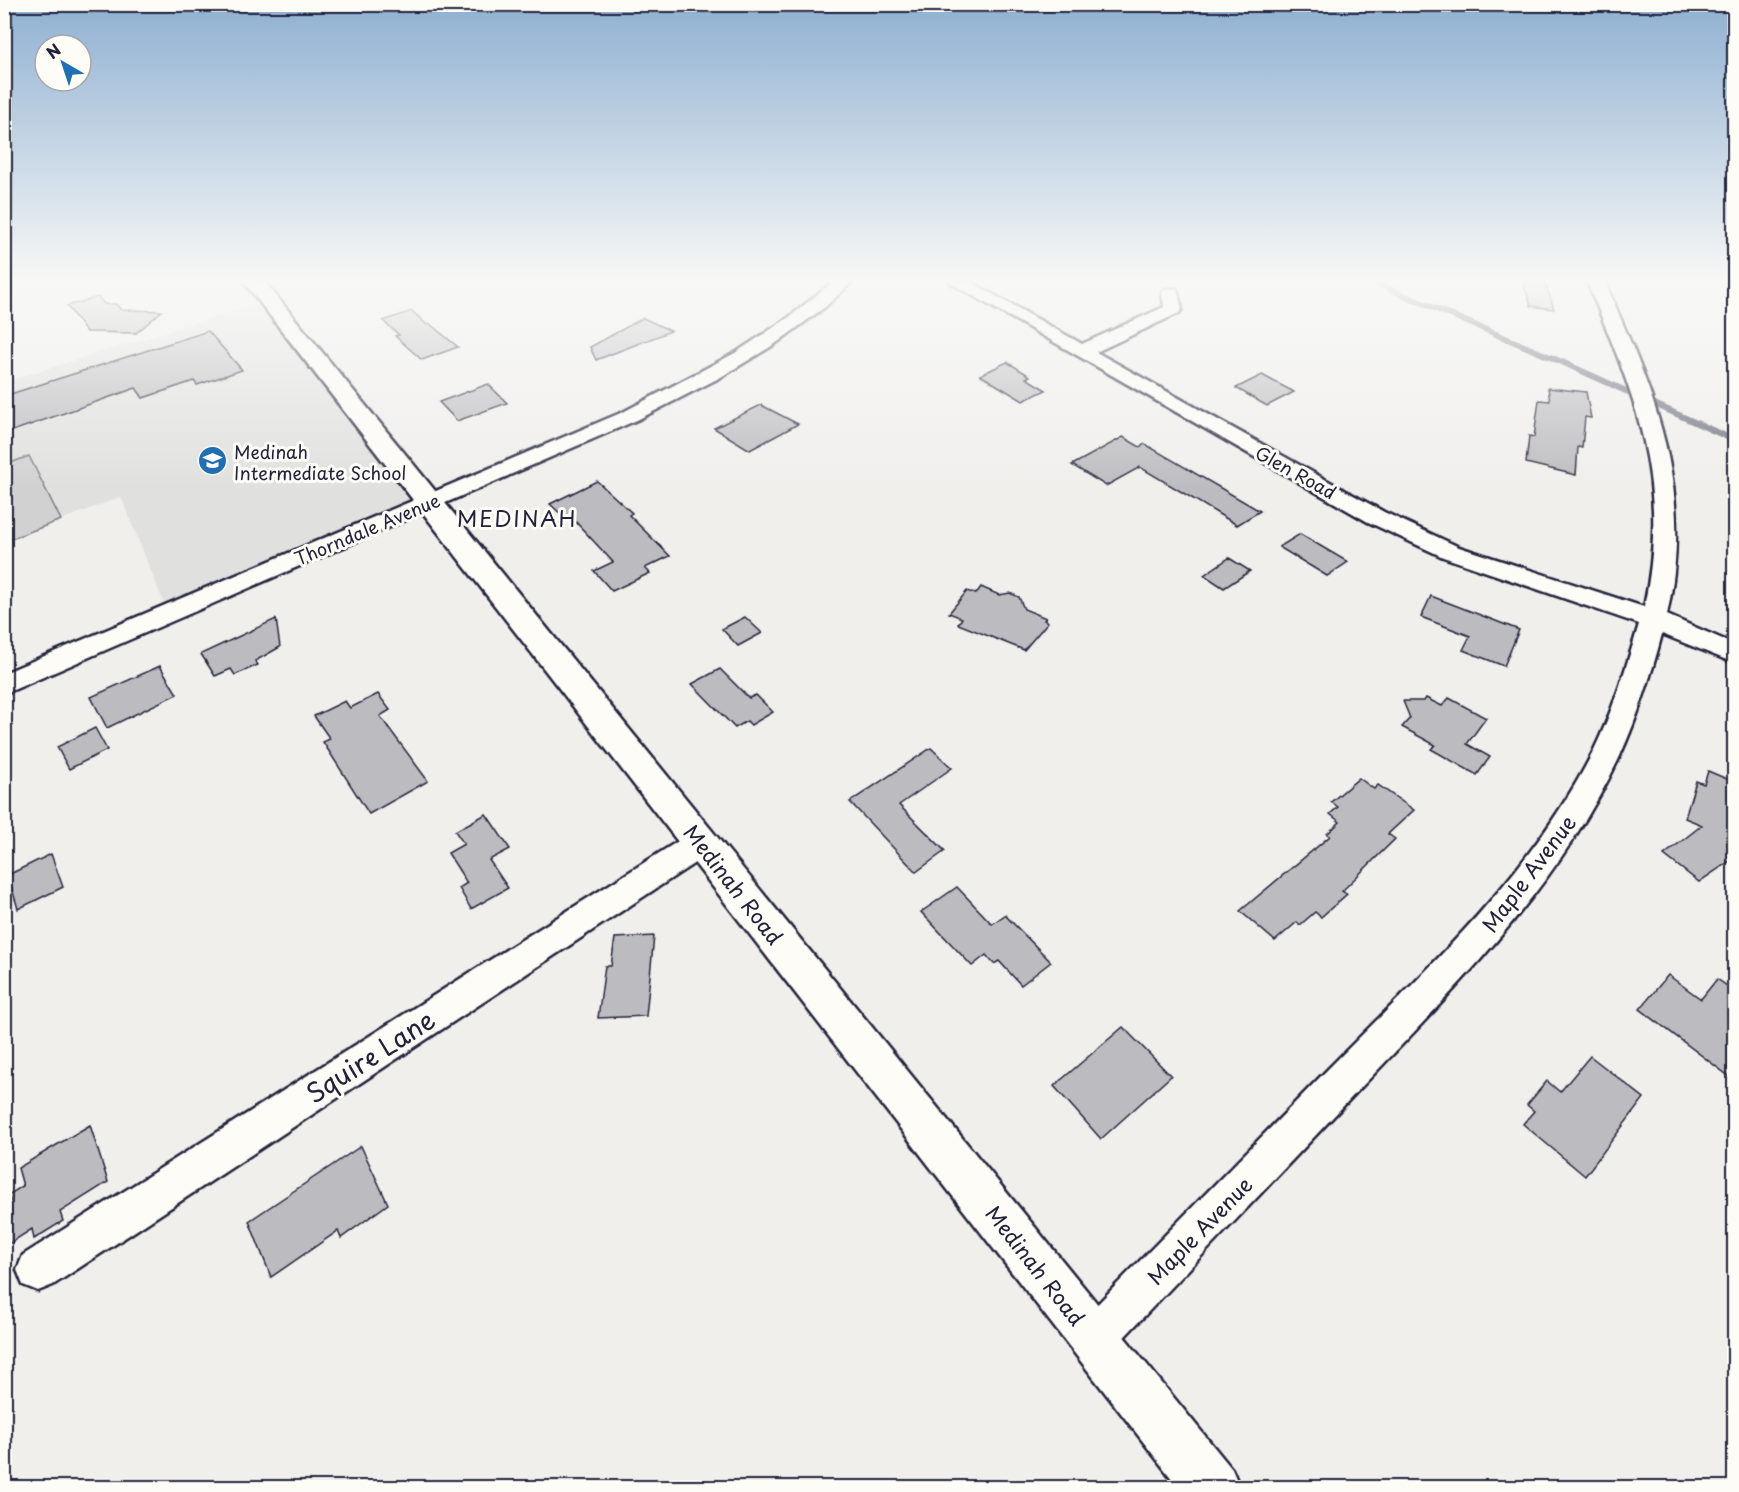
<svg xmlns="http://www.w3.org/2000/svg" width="1739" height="1492" font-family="'Playpen Sans',sans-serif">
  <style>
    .built { fill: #e0e0df }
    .green { fill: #d2d1d1; stroke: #7a7a86; stroke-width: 1.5 }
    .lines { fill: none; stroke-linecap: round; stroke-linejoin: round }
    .stream { stroke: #737381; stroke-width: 6 }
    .building { fill: #bcbcc0; stroke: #22223b; stroke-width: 1.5 }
    .minor-casing { stroke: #22223b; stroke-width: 5 }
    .major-casing { stroke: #22223b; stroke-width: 5 }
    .minor { fill: #fdfcf7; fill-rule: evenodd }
    .major { fill: #fdfcf7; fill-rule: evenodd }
    .labels { text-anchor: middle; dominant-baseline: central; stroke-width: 6; stroke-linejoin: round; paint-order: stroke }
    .far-poi-label { font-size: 18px; fill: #22223b; stroke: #fdfcf7; text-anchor: start }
    .far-street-label { font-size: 18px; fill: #22223b; stroke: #fdfcf7 }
    .street-label { font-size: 21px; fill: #22223b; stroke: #fdfcf7 }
    .neighbourhood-label { font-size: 22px; letter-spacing: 1.5px; fill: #22223b; stroke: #fdfcf7 }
    .near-street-label { font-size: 26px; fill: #22223b; stroke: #fdfcf7 }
  </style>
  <rect width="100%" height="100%" fill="#f0efec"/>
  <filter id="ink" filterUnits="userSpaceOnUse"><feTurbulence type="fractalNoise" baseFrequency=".0167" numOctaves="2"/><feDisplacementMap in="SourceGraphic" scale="12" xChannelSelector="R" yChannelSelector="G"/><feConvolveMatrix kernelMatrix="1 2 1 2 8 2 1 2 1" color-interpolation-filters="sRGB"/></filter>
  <g filter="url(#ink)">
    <path class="built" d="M266 301 428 503 168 613 121 497 61 520 29 457 5 465 4 382Z"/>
    <path class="green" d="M29 456 61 520 5 541V465Z"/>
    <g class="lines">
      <path class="stream" d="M1373 282 1562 362 1734 440"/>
    </g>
    <g class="building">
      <path d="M1523 282H1545L1554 309 1531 306Z"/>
      <path d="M98 297 104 304H116L121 310 162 311 136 333 86 332 67 306Z"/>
      <path d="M412 311 427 325 430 324 458 347 422 360 395 336 399 335 383 321Z"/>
      <path d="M643 318 671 331 596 360 590 347Z"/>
      <path d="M208 331 242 370 197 385 194 381 143 398 136 388 4 434V396Z"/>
      <path d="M1007 362 1030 376 1026 378 1046 390 1023 401 980 375Z"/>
      <path d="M1262 375 1294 392 1267 406 1236 388Z"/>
      <path d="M488 384 507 403 457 421 439 402Z"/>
      <path d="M1548 388 1586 392 1591 418 1585 417 1582 448 1578 447 1576 475 1526 463 1529 436 1534 437 1539 400 1550 401Z"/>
      <path d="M761 405 798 424 750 450 714 428Z"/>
      <path d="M1123 437 1140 447 1145 444 1260 511 1237 525 1140 467 1106 486 1072 465Z"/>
      <path d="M597 481 632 513 629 515 670 556 645 568 650 573 612 591 594 571 613 562 572 518 567 520 550 504Z"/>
      <path d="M1300 534 1348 562 1327 576 1279 547Z"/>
      <path d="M1229 558 1250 571 1224 588 1204 575Z"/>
      <path d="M981 587 999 595 1010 593 1019 597 1024 609 1046 618 1044 620 1048 622 1024 650 958 624 962 618 949 613 967 591 976 594Z"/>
      <path d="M1431 596 1519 630 1504 666 1463 650 1470 636 1421 617Z"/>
      <path d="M745 617 762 633 738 646 722 629Z"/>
      <path d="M276 619 280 647 255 661 258 665 235 675 231 669 215 676 201 654Z"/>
      <path d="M160 666 177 694 107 728 91 697Z"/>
      <path d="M720 669 749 698 756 695 773 712 751 725 747 721 735 728 692 684Z"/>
      <path d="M378 694 390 710 380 716 428 781 369 814 323 742 330 739 314 716 345 701 350 708Z"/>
      <path d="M1426 698 1442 706 1449 698 1486 718 1467 744 1490 757 1477 775 1431 749 1435 745 1402 727 1410 718 1403 701H1424Z"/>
      <path d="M95 728 107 750 69 769 57 747Z"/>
      <path d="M931 748 952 768 899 805 945 851 916 872 850 802Z"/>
      <path d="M1708 771 1734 782V858L1699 882 1664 855 1702 825 1685 818 1696 781 1704 784Z"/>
      <path d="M1359 778 1374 789 1378 785 1414 810 1388 834 1395 839 1342 891 1347 894 1321 917 1315 912 1300 925 1297 922 1275 941 1240 911 1330 836 1327 834 1340 822 1330 814 1338 807 1331 802Z"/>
      <path d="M486 814 510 849 489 860 508 888 471 909 459 888 467 883 448 853 464 844 455 831Z"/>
      <path d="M51 854 63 887 18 909 8 875Z"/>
      <path d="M957 887 992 924 1005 915 1051 962 1021 985 999 961 994 964 986 955 972 966 921 912Z"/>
      <path d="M654 936 646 1016 598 1018 605 966H611L615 938Z"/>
      <path d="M1668 975 1701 999 1717 979 1734 991V1080L1640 1009Z"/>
      <path d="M1123 1027 1171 1076 1101 1139 1054 1086Z"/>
      <path d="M1590 1056 1644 1098 1585 1176 1523 1124 1534 1111 1527 1105 1547 1081 1560 1092Z"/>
      <path d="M90 1125 108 1182 60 1212 63 1221 34 1239 32 1229 4 1247V1204L10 1201 8 1195 23 1186 18 1168Z"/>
      <path d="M361 1146 388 1204 341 1238 338 1231 271 1277 249 1221Z"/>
    </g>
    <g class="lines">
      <defs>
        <g id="minor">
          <path d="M833 282H852L825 307 775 344 721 377 637 420 4 694V673L623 412 735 353 788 318Z"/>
          <path d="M949 282H971L1082 344 1164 307 1162 293 1165 289H1177L1182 309 1179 313 1096 352 1384 512 1459 547 1644 607C1671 481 1635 396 1587 282H1605C1655 398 1695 486 1667 615L1734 644V663L1662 634C1651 676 1638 716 1620 756 1558 888 1450 994 1350 1099 1270 1184 1190 1268 1109 1353L1094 1359 1079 1353 1073 1338 1079 1323C1162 1238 1245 1154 1328 1069 1424 972 1530 876 1593 752 1613 711 1626 668 1639 624L1443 557 1368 522Z"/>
          <path d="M702 829 713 833 717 842 713 851 53 1285 38 1291 23 1285 17 1270 23 1255 691 833Z"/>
        </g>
        <path id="major" d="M244 282H265L1232 1469 1240 1488H1179Z"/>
      </defs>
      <use href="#minor" class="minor-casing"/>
      <use href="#major" class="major-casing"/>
      <use href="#minor" class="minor"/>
      <use href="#major" class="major"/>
    </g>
  </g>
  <linearGradient id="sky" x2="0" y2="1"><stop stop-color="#8fb0d2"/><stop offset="0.57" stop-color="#f8f8f6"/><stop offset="1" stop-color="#f8f8f6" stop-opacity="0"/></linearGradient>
  <rect width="1739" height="491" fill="url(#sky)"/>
  <defs>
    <symbol id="school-disc" viewBox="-11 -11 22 22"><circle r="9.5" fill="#1f6fb2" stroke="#fdfcf7"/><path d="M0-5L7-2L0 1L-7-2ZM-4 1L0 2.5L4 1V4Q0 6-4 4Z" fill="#fff"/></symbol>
  </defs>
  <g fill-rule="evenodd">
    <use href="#school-disc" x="196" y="444" width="33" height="33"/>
  </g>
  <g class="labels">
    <g class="far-poi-label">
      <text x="234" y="451">Medinah<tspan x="234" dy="21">Intermediate School</tspan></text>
    </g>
    <g class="far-street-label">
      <text transform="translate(1296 472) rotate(29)">Glen Road</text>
      <text transform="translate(367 529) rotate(-23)">Thorndale Avenue</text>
    </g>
    <g class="street-label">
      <text transform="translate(1528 873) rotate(-53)">Maple Avenue</text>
      <text transform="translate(734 884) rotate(52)">Medinah Road</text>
      <text transform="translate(1199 1230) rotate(-46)">Maple Avenue</text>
      <text transform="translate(1036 1265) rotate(52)">Medinah Road</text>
    </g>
    <g class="neighbourhood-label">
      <text x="517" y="517">MEDINAH</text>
    </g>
    <g class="near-street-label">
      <text transform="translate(370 1056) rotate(-33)">Squire Lane</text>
    </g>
  </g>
  <rect width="1739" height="1492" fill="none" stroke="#fdfcf7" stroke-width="24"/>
  <rect x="12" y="12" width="1715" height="1468" fill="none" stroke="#22223b" stroke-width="2" filter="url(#ink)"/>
  <g transform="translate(63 63) rotate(321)"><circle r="28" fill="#fdfcf7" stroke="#a5a5ac" stroke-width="1.5"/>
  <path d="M0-4.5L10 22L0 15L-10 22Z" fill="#1f6fb2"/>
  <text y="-9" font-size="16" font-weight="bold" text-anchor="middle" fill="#22223b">N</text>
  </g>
</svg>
